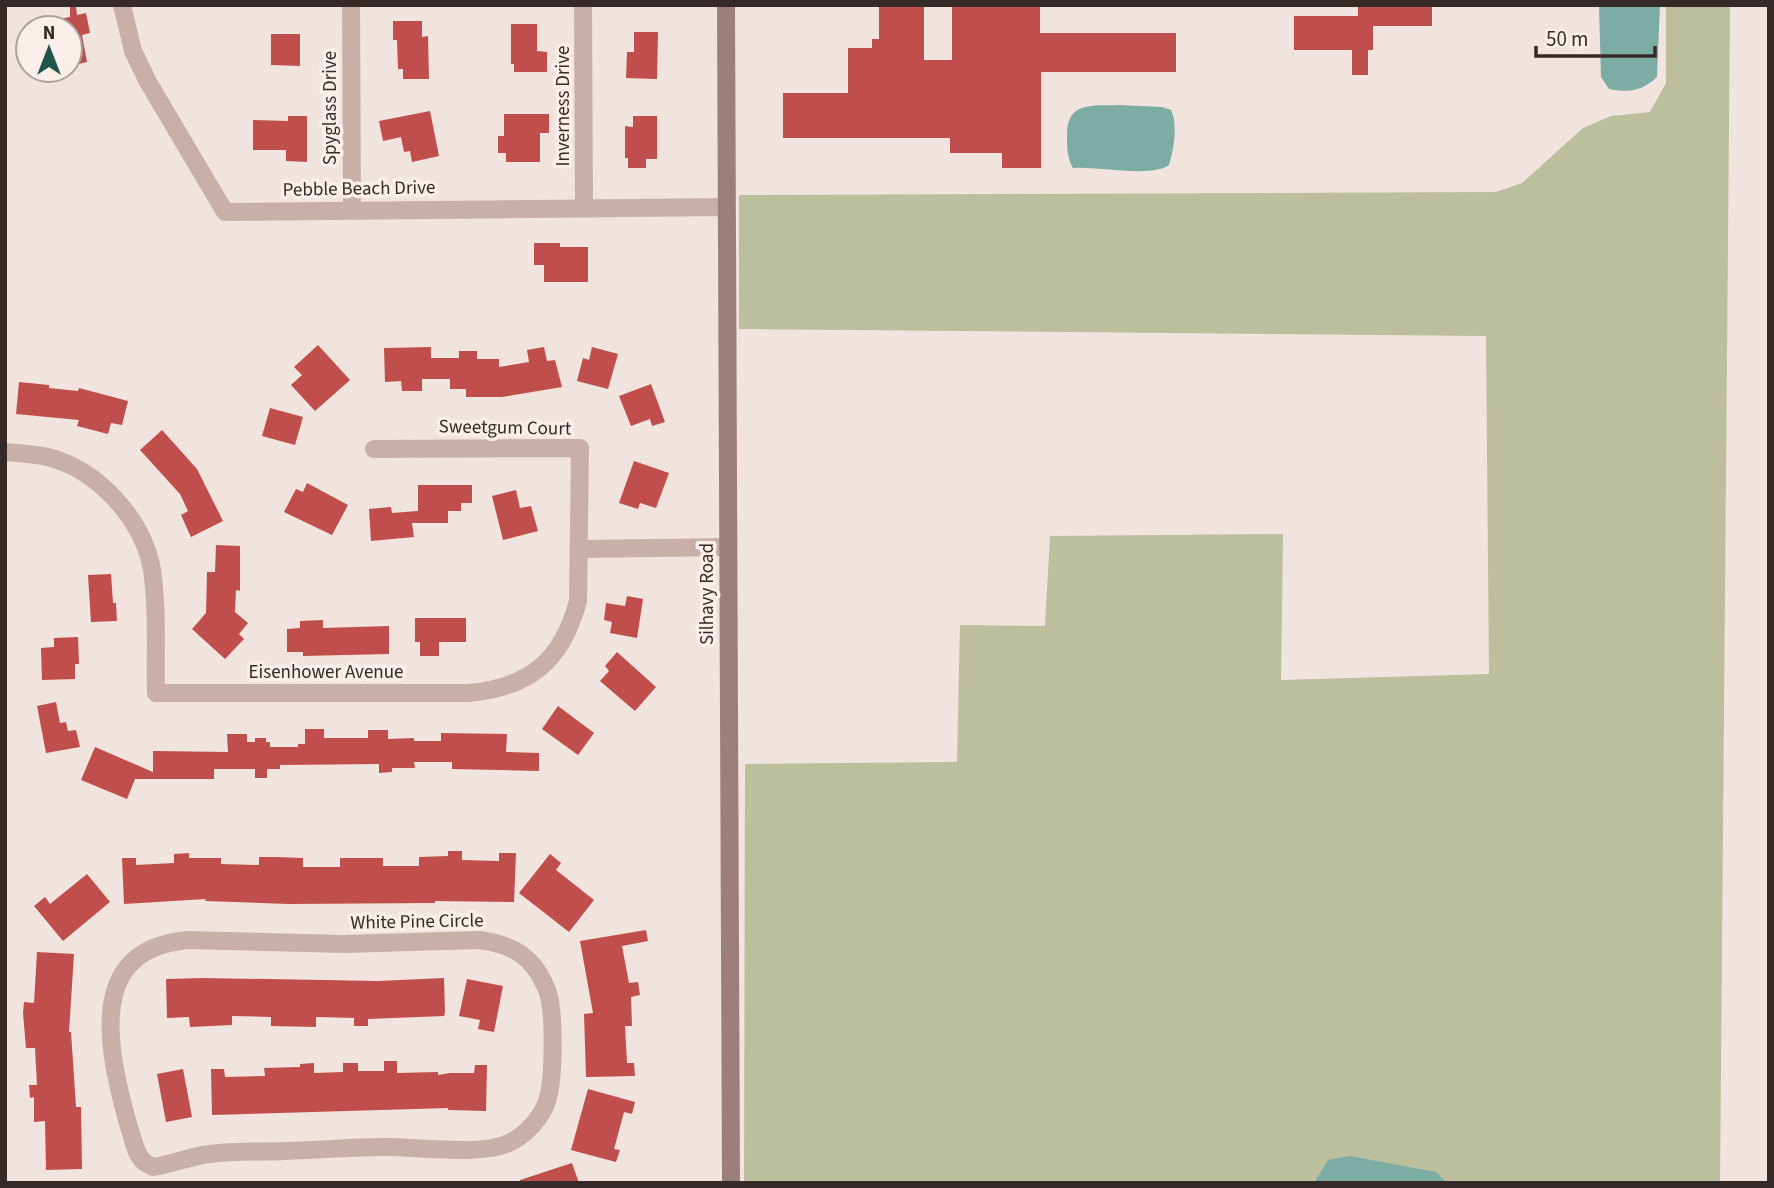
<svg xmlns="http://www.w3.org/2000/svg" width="1774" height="1188" font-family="'Source Sans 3',sans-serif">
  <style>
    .green { fill: #bbbf9d }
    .water { fill: #7daca4 }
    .building { fill: #c04e4c }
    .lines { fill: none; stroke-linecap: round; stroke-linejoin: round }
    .street { stroke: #c8b0a9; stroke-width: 18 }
    .secondary { stroke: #9c7f7b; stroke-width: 18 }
    .labels { text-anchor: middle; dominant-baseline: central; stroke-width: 7; stroke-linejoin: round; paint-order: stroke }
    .street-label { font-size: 19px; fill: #362a29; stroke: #f9eee9 }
  </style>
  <rect width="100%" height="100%" fill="#f1e3dd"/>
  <path class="green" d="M1666 5H1730L1720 1183H1447L1435 1172 1315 1180 1314 1183H744L745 764 957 762 960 625 1045 626 1050 536 1283 534 1281 680 1489 674 1486 336 739 329V195L1496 192 1522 183 1583 128 1611 116 1650 112 1666 83Z"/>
  <g class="water">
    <path d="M1599 5H1660L1657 77C1642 91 1629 93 1609 89L1601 77Z"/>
    <path d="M1119 105 1162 107 1171 110C1178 125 1174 149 1169 165 1151 178 1097 166 1073 168 1067 158 1067 147 1067 135 1067 101 1092 106 1119 105Z"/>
    <path d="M1350 1156 1436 1172 1447 1183H1314L1328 1160Z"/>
  </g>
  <g class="building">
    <path d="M879 5H924V60H952V5H1040V33H1176V72H1041V168H1002V153H950V138H783V93H848V48H872V39H879Z"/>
    <path d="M1358 5H1432V26H1373V50H1368V75H1352V50H1294V16H1358Z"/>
    <path d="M70 7H76L77 15 86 13 90 33 82 35 87 62 70 66V28H45L44 22 70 17Z"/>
    <path d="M393 21H422V37L428 36 429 79H403V69H398L397 40H393Z"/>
    <path d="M511 24H537V51L547 52V72H514V64H511Z"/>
    <path d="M634 32H658L657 79 626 78 627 52H634Z"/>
    <path d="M271 34H300V66L271 65Z"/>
    <path d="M430 111 439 156 412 162 410 151 404 152 401 137 383 141 379 121Z"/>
    <path d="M504 114H549V133H540V162H506V153H498V136H504Z"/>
    <path d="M288 116H307V162L286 161V150H253V120L288 121Z"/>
    <path d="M633 116H657V159H646V168H628V158H625V126L633 127Z"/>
    <path d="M534 243H560V247H588V282H544V265H534Z"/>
    <path d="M318 345 350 380 315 411 291 385 302 375 294 367Z"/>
    <path d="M431 347V358H459V351H477V359H499V367L529 362 527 350 544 347 547 361 555 360 562 387 502 397H466V389H450V379H422V391H402L401 381 385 382 384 348Z"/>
    <path d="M592 347 618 354 608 389 577 381 583 358 589 360Z"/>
    <path d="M19 382 49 385V388L78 391 79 388 128 401 122 425 111 423 108 434 77 426 79 420 16 414Z"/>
    <path d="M651 384 665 422 652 426 650 419 631 426 619 396Z"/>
    <path d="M270 408 303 417 295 445 262 436Z"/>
    <path d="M162 430 197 469 223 521 191 537 181 515 188 511 180 494 140 450Z"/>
    <path d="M634 461 669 473 656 508 640 503 638 509 619 503Z"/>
    <path d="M307 483 348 505 332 535 284 512 296 489 303 492Z"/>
    <path d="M418 485H472V503H461V511H448V523H412L414 537 371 541 369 509 391 507 392 513 418 511Z"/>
    <path d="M516 490 520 508 531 506 538 531 503 540 492 496Z"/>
    <path d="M216 545 240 546V591L236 590 235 612 248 623 239 634 244 639 225 659 192 629 206 613 207 572H215Z"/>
    <path d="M111 574 113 603H116L117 621 91 622 88 575Z"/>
    <path d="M627 596 643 599 637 638 610 633 612 622 604 620 606 603 625 606Z"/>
    <path d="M415 618H466V642H439V656H420V642H415Z"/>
    <path d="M323 620V628L389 626V654L303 656V652H287V629L300 628V621Z"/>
    <path d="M78 637 79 664H75V679L42 680 41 648 54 647V638Z"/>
    <path d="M617 652 656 687 635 711 600 681 609 671 605 666Z"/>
    <path d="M56 702 60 723 66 722 68 731 76 730 80 747 46 753 37 706Z"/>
    <path d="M558 706 594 733 578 755 542 729Z"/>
    <path d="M305 729H324V738H368V730H388V739L414 738V741H441V733L507 734 506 752 539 753V771L452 769V762H414L415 768H392V772L379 773V764L280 765V769H267V778H255V769H214V779H135L127 799 81 780 95 747 153 772V751L228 752 227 734H247V742H255V738H266V742H270V747H298V744H305Z"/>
    <path d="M448 851H462V860L499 861V853H516L514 902 435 901V903L288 904 205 901 206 899 124 904 122 858H136V865L174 863V854L189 853V858H221V864L259 865V857H276L303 858V867H340V858H383V866H419V857L448 856Z"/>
    <path d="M550 854 561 863 556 870 594 900 569 932 519 893Z"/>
    <path d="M87 874 110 902 63 941 34 906 45 897 50 904Z"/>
    <path d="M646 930 648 941 622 946 629 983 638 982 640 995 631 997 632 1026H625L627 1063H634L635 1076 586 1077 584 1014 593 1013 580 941Z"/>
    <path d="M37 952 74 954 69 1032H71L76 1107H81L82 1169 46 1170 45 1121 34 1122V1097L30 1098 29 1085H37L35 1048H26L23 1013 24 1002 34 1003Z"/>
    <path d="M203 978 378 981 444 978 445 1013 444 1016 368 1019V1026H354V1018L316 1017V1027L271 1026V1017L232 1016V1025L190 1027 189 1017 167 1018 166 979Z"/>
    <path d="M467 979 503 986 494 1032 478 1029 480 1020 459 1016Z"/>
    <path d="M384 1061H397V1073L438 1072V1075L450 1073H474L475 1065H487L486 1111 448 1110V1108L212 1115 211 1069H224L225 1077 265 1076 264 1068 300 1067V1064L314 1063V1073L343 1072V1063H358V1071H384Z"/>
    <path d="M183 1069 192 1117 166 1122 157 1074Z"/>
    <path d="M588 1089 635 1102 632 1114 624 1112 614 1149 620 1150 616 1162 571 1150Z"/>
    <path d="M572 1163 579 1183H520V1180Z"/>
  </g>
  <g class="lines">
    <g class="street">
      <path d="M122 5 133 51 148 82 225 212 726 207"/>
      <path d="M351 5 352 210"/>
      <path d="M583 5 584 208"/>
      <path d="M5 452C19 453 35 454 48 457 98 470 143 519 152 570 158 610 155 653 156 693H469C530 687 562 661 578 601L580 448 374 449"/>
      <path d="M579 549 728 547"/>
      <path d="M187 940 345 944 479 940C513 944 534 957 547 990 555 1010 554 1081 547 1101 542 1117 527 1133 513 1141 485 1157 420 1147 386 1147 353 1147 319 1150 285 1151 260 1152 235 1151 210 1154 191 1156 173 1164 153 1167 150 1165 147 1164 144 1162 135 1154 133 1138 129 1127 117 1085 96 1008 126 969 141 949 163 943 187 940Z"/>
    </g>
    <path class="secondary" d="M726 5 731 1183"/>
  </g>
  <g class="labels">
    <g class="street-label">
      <text transform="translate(563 106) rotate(-90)">Inverness Drive</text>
      <text transform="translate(330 108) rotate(-90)">Spyglass Drive</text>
      <text transform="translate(359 189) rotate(-1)">Pebble Beach Drive</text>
      <text transform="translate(505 428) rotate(1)">Sweetgum Court</text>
      <text transform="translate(707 594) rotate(-90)">Silhavy Road</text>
      <text x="326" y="672">Eisenhower Avenue</text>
      <text transform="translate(417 922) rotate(-1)">White Pine Circle</text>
    </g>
  </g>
  <rect width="1774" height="1188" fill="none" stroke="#362a29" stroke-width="14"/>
  <g transform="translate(49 49)"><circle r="33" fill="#f9eee9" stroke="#aba09c" stroke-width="2"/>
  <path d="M0-5L12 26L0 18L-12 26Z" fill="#20554d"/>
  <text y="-10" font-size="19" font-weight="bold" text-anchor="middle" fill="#362a29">N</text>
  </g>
  <path d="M1536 46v10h119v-10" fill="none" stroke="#362a29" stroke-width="3.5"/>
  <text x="1546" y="46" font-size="21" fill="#362a29" stroke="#f9eee9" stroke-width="5" paint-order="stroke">50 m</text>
</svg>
